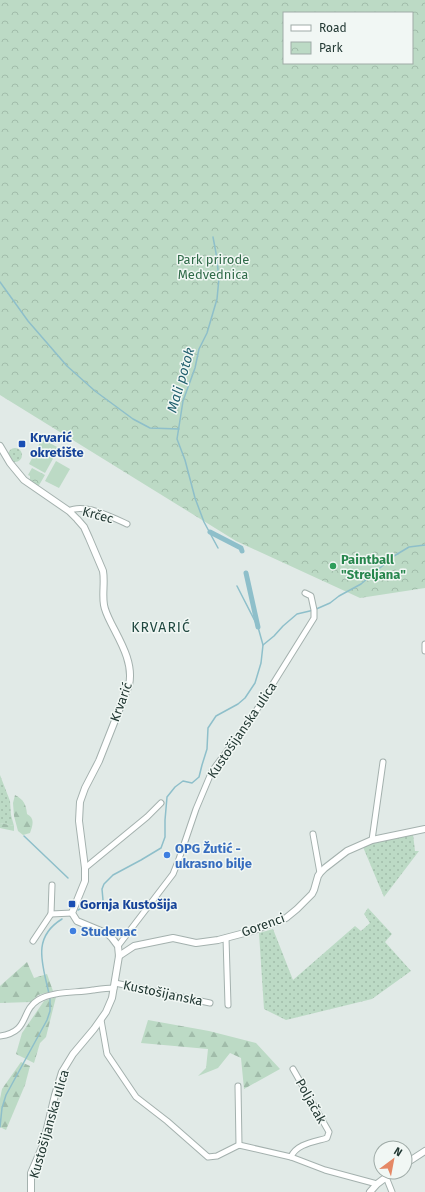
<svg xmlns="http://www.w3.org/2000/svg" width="425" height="1192" font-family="'Fira Sans',sans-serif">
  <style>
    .grass { fill: url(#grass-dots) }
    .forest { fill: url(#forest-firs) }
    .park { fill: url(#park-crowns); fill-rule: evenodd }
    .garden { fill: #bcdac5 }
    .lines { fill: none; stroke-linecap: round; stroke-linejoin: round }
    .stream { stroke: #8ebfca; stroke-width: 1.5 }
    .canal { stroke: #8ebfca; stroke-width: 5 }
    .minor-casing { stroke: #a4b1ae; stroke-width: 7 }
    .tertiary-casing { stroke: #a4b1ae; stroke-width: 8 }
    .minor { stroke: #fff; stroke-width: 5 }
    .tertiary { stroke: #fff; stroke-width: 6 }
    .transit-dot { fill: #1a4fb4; stroke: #f1f7f4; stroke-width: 1.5 }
    .leisure-dot { fill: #2e9e5b; stroke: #f1f7f4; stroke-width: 1.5 }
    .shop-dot { fill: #3f7fe0; stroke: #f1f7f4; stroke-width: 1.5 }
    .labels { text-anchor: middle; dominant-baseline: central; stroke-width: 3; stroke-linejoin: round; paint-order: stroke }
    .park-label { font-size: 13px; fill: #316c4a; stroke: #f1f7f4 }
    .transit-label { font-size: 13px; font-weight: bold; fill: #164399; stroke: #f1f7f4; text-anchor: start }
    .street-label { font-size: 13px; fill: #233934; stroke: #f1f7f4 }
    .leisure-label { font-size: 13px; font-weight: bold; fill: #27864d; stroke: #f1f7f4; text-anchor: start }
    .shop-label { font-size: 13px; font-weight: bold; fill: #366cbe; stroke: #f1f7f4; text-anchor: start }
    .water-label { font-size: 14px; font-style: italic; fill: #23616f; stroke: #f1f7f4 }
    .neighbourhood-label { font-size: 14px; letter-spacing: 1px; fill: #214941; stroke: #f1f7f4 }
  </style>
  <defs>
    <pattern id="grass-dots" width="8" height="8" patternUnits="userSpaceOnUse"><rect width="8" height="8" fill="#bcdac5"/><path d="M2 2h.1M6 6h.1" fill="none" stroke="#a1bcaa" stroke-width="1.8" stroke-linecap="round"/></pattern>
    <pattern id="forest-firs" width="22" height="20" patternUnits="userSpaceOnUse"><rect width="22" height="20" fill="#bcdac5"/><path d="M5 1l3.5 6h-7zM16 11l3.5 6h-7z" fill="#a1bcaa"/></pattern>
    <pattern id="park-crowns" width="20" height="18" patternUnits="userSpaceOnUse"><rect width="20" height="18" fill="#bcdac5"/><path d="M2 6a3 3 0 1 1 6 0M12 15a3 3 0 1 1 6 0" fill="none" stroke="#a1bcaa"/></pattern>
  </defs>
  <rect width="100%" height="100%" fill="#e1eae7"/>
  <g class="grass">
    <circle cx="15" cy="455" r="7"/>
    <path d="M0 775 10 801 11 815 14 826 0 823Z"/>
    <path d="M413 834 415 851H419L384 897 363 847 364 844Z"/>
    <path d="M368 908 392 934 385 942 411 971 372 999 286 1020 264 1009 259 933 273 929 293 980 355 926 361 931 370 923 364 914Z"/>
  </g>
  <g class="forest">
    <path d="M15 795C24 800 26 804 27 814 35 818 33 825 30 833L23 835 18 831 14 816 13 803Z"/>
    <path d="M0 823 14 826V831L0 828Z"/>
    <path d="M27 962 34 978 47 974 53 991 38 995 31 1002 0 1003V986Z"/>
    <path d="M56 997 46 1037 40 1043 34 1063 16 1054 22 1033 44 1001Z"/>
    <path d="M148 1020 209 1031 256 1043 280 1069 244 1089 241 1058 230 1053 218 1068 198 1076 206 1068 208 1049 141 1043Z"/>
    <path d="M21 1062 30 1066 25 1085 6 1130 0 1127V1099L2 1089Z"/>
  </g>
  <g class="park">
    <path d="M0 0H425V588L360 598 236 541 0 395ZM284 13H412V63H284Z"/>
    <path d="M32 468 45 475 38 487 30 481V476L28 475Z"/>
  </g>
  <g class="garden">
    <path d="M42 439 59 448 45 473 29 464Z"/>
    <path d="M56 461 70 469 59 488 45 481Z"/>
  </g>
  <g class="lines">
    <g class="stream">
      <path d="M213 237 216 253 219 278 217 299 207 333 199 349 195 368 183 401 177 439 185 460 195 498 204 522 218 548"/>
      <path d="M0 282 28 321 67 366 95 391 133 419 150 428 179 429"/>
      <path d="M237 586 258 627 263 645"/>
      <path d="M24 836 68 878"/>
      <path d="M78 910 80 909 98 907 103 900 102 889 104 884 113 875 141 860 161 848 165 837V820L167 797 175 787 183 781 192 783 199 777 202 765 207 749 208 728 216 716 238 704 245 698 255 683 261 663 263 645 274 636 283 626 297 614 314 610 330 603 339 596 361 584 394 556 409 547 425 545"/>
      <path d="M49 994C43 965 31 938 62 919"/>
      <path d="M0 1127 2 1108 6 1095 47 1020 50 1011V998"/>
    </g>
    <g class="canal">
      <path d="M210 532 241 548 242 551"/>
      <path d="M246 573 258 627"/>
    </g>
    <defs>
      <g id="minor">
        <path d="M69 511C84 503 112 517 127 524"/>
        <path d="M425 644V651"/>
        <path d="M313 834 320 873"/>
        <path d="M372 840 383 762"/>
        <path d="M85 868 147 817 161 803"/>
        <path d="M51 914 72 913"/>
        <path d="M226 938 228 1005"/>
        <path d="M33 941 51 914 52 885"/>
        <path d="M118 946 173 874 179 859 196 809 212 771 251 719 314 618V610L311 596 305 593"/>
        <path d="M115 983 210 1003"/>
        <path d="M101 1020 107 1054 136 1097 167 1121 208 1157 217 1156 239 1145"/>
        <path d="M0 1036C30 1032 20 1011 38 1000 53 991 76 993 93 990 100 989 106 988 114 988"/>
        <path d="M238 1086 239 1145"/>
        <path d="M239 1145 291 1157C296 1144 314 1142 327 1138L329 1132 293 1069"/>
        <path d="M291 1157 325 1170 377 1184"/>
        <path d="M386 1177 392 1192"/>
      </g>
      <g id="tertiary">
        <path d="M0 446 10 463 24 480 69 511 77 519 84 527 89 538 103 571C105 582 102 594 104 605 105 611 108 617 111 623 120 641 134 663 129 685L99 761 85 788 80 802 79 821 85 868V881L72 913 77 921 108 934 112 938 118 946 119 956 112 998 106 1012 94 1029 73 1054 62 1072 55 1095 43 1145 31 1173V1192"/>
        <path d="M119 956 134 946 173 938 196 943 218 940 252 931 286 918 297 909 312 894 314 890 318 876 320 873 325 868 347 851 372 840 425 829"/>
        <path d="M405 1164 425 1151"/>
        <path d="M370 1192 377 1184 393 1172"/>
      </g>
    </defs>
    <use href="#minor" class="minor-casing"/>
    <use href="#tertiary" class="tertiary-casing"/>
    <use href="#minor" class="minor"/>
    <use href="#tertiary" class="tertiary"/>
  </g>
  <g class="transit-dot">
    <rect x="18" y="440" width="8" height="8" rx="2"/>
    <rect x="68" y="900" width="8" height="8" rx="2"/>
  </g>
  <circle class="leisure-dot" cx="333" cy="566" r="4"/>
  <g class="shop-dot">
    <circle cx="167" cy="855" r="4"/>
    <circle cx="73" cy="931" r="4"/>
  </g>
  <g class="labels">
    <g class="park-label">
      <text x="213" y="259">Park prirode<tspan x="213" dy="15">Medvednica</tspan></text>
    </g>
    <g class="transit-label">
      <text x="30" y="437">Krvarić<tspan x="30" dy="15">okretište</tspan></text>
      <text x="80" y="904">Gornja Kustošija</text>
    </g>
    <g class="street-label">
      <text transform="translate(98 515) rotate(15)">Krčec</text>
      <text transform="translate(121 702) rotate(-70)">Krvarić</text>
      <text transform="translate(242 730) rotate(-56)">Kustošijanska ulica</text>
      <text transform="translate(263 925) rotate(-20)">Gorenci</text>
      <text transform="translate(163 993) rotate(12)">Kustošijanska</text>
      <text transform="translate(311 1101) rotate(61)">Poljačak</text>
      <text transform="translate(49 1124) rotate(-74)">Kustošijanska ulica</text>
    </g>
    <g class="leisure-label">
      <text x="341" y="559">Paintball<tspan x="341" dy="15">"Streljana"</tspan></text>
    </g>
    <g class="shop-label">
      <text x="175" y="848">OPG Žutić -<tspan x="175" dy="15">ukrasno bilje</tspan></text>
      <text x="81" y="931">Studenac</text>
    </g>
    <g class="water-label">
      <text transform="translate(181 380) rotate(-74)">Mali potok</text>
    </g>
    <g class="neighbourhood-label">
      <text x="161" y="627">KRVARIĆ</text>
    </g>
  </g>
  <rect x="283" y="12" width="130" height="52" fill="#f1f7f4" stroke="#9faba7"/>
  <rect x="291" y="25" width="20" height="6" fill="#ffffff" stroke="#9faba7"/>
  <text x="319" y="32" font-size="12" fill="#233934">Road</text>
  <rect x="291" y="42" width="20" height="12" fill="url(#park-crowns)" stroke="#9faba7"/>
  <text x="319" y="52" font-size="12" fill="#233934">Park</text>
  <g transform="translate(393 1160) rotate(32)"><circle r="19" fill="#f1f7f4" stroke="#9faba7"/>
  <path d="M0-3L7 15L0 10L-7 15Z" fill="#e58865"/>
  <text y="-6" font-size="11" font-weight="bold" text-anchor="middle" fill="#233934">N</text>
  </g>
</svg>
